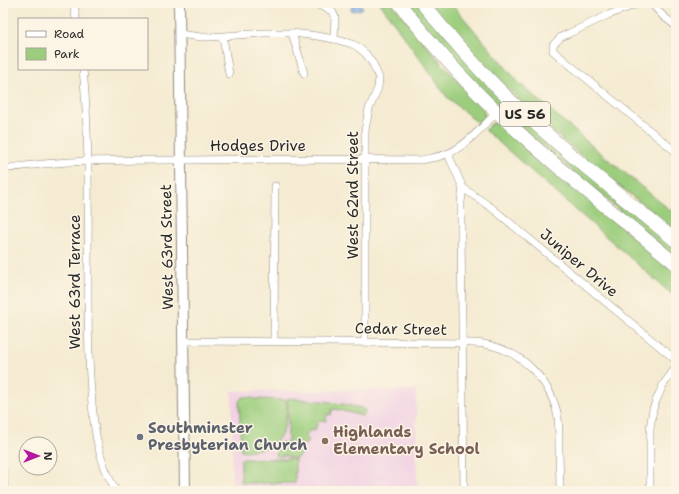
<svg xmlns="http://www.w3.org/2000/svg" width="679" height="494" font-family="'Shantell Sans',sans-serif">
  <style>
    .built { fill: #f1d0e3 }
    .green { fill: #9bcd7d; stroke: #637c54 }
    .water { fill: #81b2ed; stroke: #566e8c }
    .lines { fill: none; stroke-linecap: round; stroke-linejoin: round }
    .street-casing { stroke: #908b7e; stroke-width: 8 }
    .secondary-casing { stroke: #908b7e; stroke-width: 12 }
    .highway-casing { stroke: #908b7e; stroke-width: 14 }
    .street { stroke: #fff; stroke-width: 7 }
    .secondary { stroke: #fff; stroke-width: 10 }
    .highway { stroke: #fff; stroke-width: 13 }
    .worship-dot { fill: #6b7280; stroke: #fcf5e5; stroke-width: 1.5 }
    .education-dot { fill: #8d6e63; stroke: #fcf5e5; stroke-width: 1.5 }
    .labels { text-anchor: middle; dominant-baseline: central; stroke-width: 3; stroke-linejoin: round; paint-order: stroke }
    .shield { fill: #fcf5e5; stroke: #6a6863; stroke-width: 1 }
    .shield-label { font-size: 14px; font-weight: bold; fill: #2b2b2b }
    .street-label { font-size: 15px; fill: #2b2b2b; stroke: #fcf5e5 }
    .worship-label { font-size: 15px; font-weight: bold; fill: #5b616d; stroke: #fcf5e5; text-anchor: start }
    .education-label { font-size: 15px; font-weight: bold; fill: #785e54; stroke: #fcf5e5; text-anchor: start }
  </style>
  <rect width="100%" height="100%" fill="#fcf5e5"/>
  <filter id="ink" filterUnits="userSpaceOnUse"><feTurbulence type="fractalNoise" baseFrequency=".025" numOctaves="2"/><feDisplacementMap in="SourceGraphic" scale="8" xChannelSelector="R" yChannelSelector="G"/><feConvolveMatrix kernelMatrix="1 2 1 2 8 2 1 2 1" color-interpolation-filters="sRGB"/></filter>
  <filter id="wash" filterUnits="userSpaceOnUse"><feTurbulence type="fractalNoise" baseFrequency=".012" numOctaves="4" result="noise"/><feDisplacementMap in="SourceGraphic" scale="16" xChannelSelector="R" yChannelSelector="G"/><feGaussianBlur stdDeviation="0.9" result="paint"/><feColorMatrix in="noise" values="0 0 0 0 0 0 0 0 0 0 0 0 0 0 0 0 0 1.4 0 .05"/><feComposite in="paint" operator="in"/></filter>
  <g filter="url(#wash)">
    <rect width="100%" height="100%" fill="#f5ebd2"/>
    <path class="built" d="M416 390 417 491H232V391Z"/>
    <g class="green">
      <path d="M380 3H392L436 57 483 109 485 115 484 117 478 123 447 97Z"/>
      <path d="M405 3H416L623 204 676 248V258L526 132 451 58Z"/>
      <path d="M430 3H451L519 83 598 151 676 215V231C637 199 596 169 558 136 512 95 469 51 430 3Z"/>
      <path d="M493 123H497L501 125 549 167 676 272V298L485 130 491 124Z"/>
      <path d="M243 397H247L256 399 287 400C286 437 280 450 241 451L239 401Z"/>
      <path d="M288 398 331 402 362 408 365 411 363 416 335 409 332 410 331 415 327 414 326 421 322 420 321 422 318 421 315 431 311 430 305 435 308 442 304 445 300 444 299 456 297 458 288 457 284 455 280 457 276 455 277 443 288 442Z"/>
      <path d="M241 459H295V483H243L241 482Z"/>
    </g>
    <path class="water" d="M356 4 362 5V9L353 11 351 10V8Z"/>
  </g>
  <g filter="url(#ink)">
    <g class="lines">
      <defs>
        <g id="street">
          <path d="M74 3 76 19"/>
          <path d="M314 3 332 11 335 17 334 39"/>
          <path d="M640 3 608 15 574 31 561 37 553 45V51L676 152"/>
          <path d="M651 3 663 16 676 26"/>
          <path d="M292 33 304 73"/>
          <path d="M179 34 201 37H210L263 33H292L317 36 334 39 352 44 358 47 366 54 373 64 379 78 378 88 369 109 365 130V342"/>
          <path d="M223 37 229 74"/>
          <path d="M83 69C90 141 88 214 88 287 88 322 88 357 91 392 94 429 97 458 116 491"/>
          <path d="M448 154 463 188 461 202V233L464 491"/>
          <path d="M3 169C65 159 128 160 191 160 267 159 344 159 421 160 431 158 440 157 449 153 467 145 483 126 497 112"/>
          <path d="M463 188 492 208 676 360"/>
          <path d="M183 341 472 343C479 343 486 344 493 346 526 355 552 384 558 417 559 427 559 438 559 448 559 462 560 477 560 491"/>
          <path d="M274 341 275 186"/>
          <path d="M3 472 4 491"/>
          <path d="M650 491V429L653 409 656 401 663 385 676 367"/>
        </g>
        <path id="secondary" d="M179 3 185 491"/>
        <g id="highway">
          <path d="M399 3C429 41 461 78 496 111 553 166 616 214 676 264"/>
          <path d="M422 3C450 37 478 70 510 100 562 150 620 195 676 241"/>
        </g>
      </defs>
      <use href="#street" class="street-casing"/>
      <use href="#secondary" class="secondary-casing"/>
      <use href="#highway" class="highway-casing"/>
      <use href="#street" class="street"/>
      <use href="#secondary" class="secondary"/>
      <use href="#highway" class="highway"/>
    </g>
  </g>
  <circle class="worship-dot" cx="140" cy="437" r="4"/>
  <circle class="education-dot" cx="325" cy="441" r="4"/>
  <g class="labels">
    <rect class="shield" x="500" y="102" width="50" height="24" rx="3"/>
    <g class="shield-label">
      <text x="525" y="114">US 56</text>
    </g>
    <g class="street-label">
      <text x="258" y="146">Hodges Drive</text>
      <text transform="translate(353 195) rotate(-90)">West 62nd Street</text>
      <text transform="translate(167 247) rotate(-91)">West 63rd Street</text>
      <text transform="translate(579 263) rotate(40)">Juniper Drive</text>
      <text transform="translate(75 282) rotate(-90)">West 63rd Terrace</text>
      <text transform="translate(401 329) rotate(1)">Cedar Street</text>
    </g>
    <g class="worship-label">
      <text x="148" y="428">Southminster<tspan x="148" dy="17">Presbyterian Church</tspan></text>
    </g>
    <g class="education-label">
      <text x="333" y="432">Highlands<tspan x="333" dy="17">Elementary School</tspan></text>
    </g>
  </g>
  <rect width="679" height="494" fill="none" stroke="#fcf5e5" stroke-width="16"/>
  <rect x="18" y="18" width="130" height="52" fill="#fcf5e5" stroke="#a8a49b"/>
  <rect x="26" y="31" width="20" height="6" fill="#ffffff" stroke="#a8a49b"/>
  <text x="54" y="38" font-size="12" fill="#2b2b2b">Road</text>
  <rect x="26" y="48" width="20" height="12" fill="#9bcd7d" stroke="#a8a49b"/>
  <text x="54" y="58" font-size="12" fill="#2b2b2b">Park</text>
  <g transform="translate(38 456) rotate(90)"><circle r="19" fill="#fcf5e5" stroke="#a8a49b"/>
  <path d="M0-3L7 15L0 10L-7 15Z" fill="#b5179e"/>
  <text y="-6" font-size="11" font-weight="bold" text-anchor="middle" fill="#2b2b2b">N</text>
  </g>
</svg>
